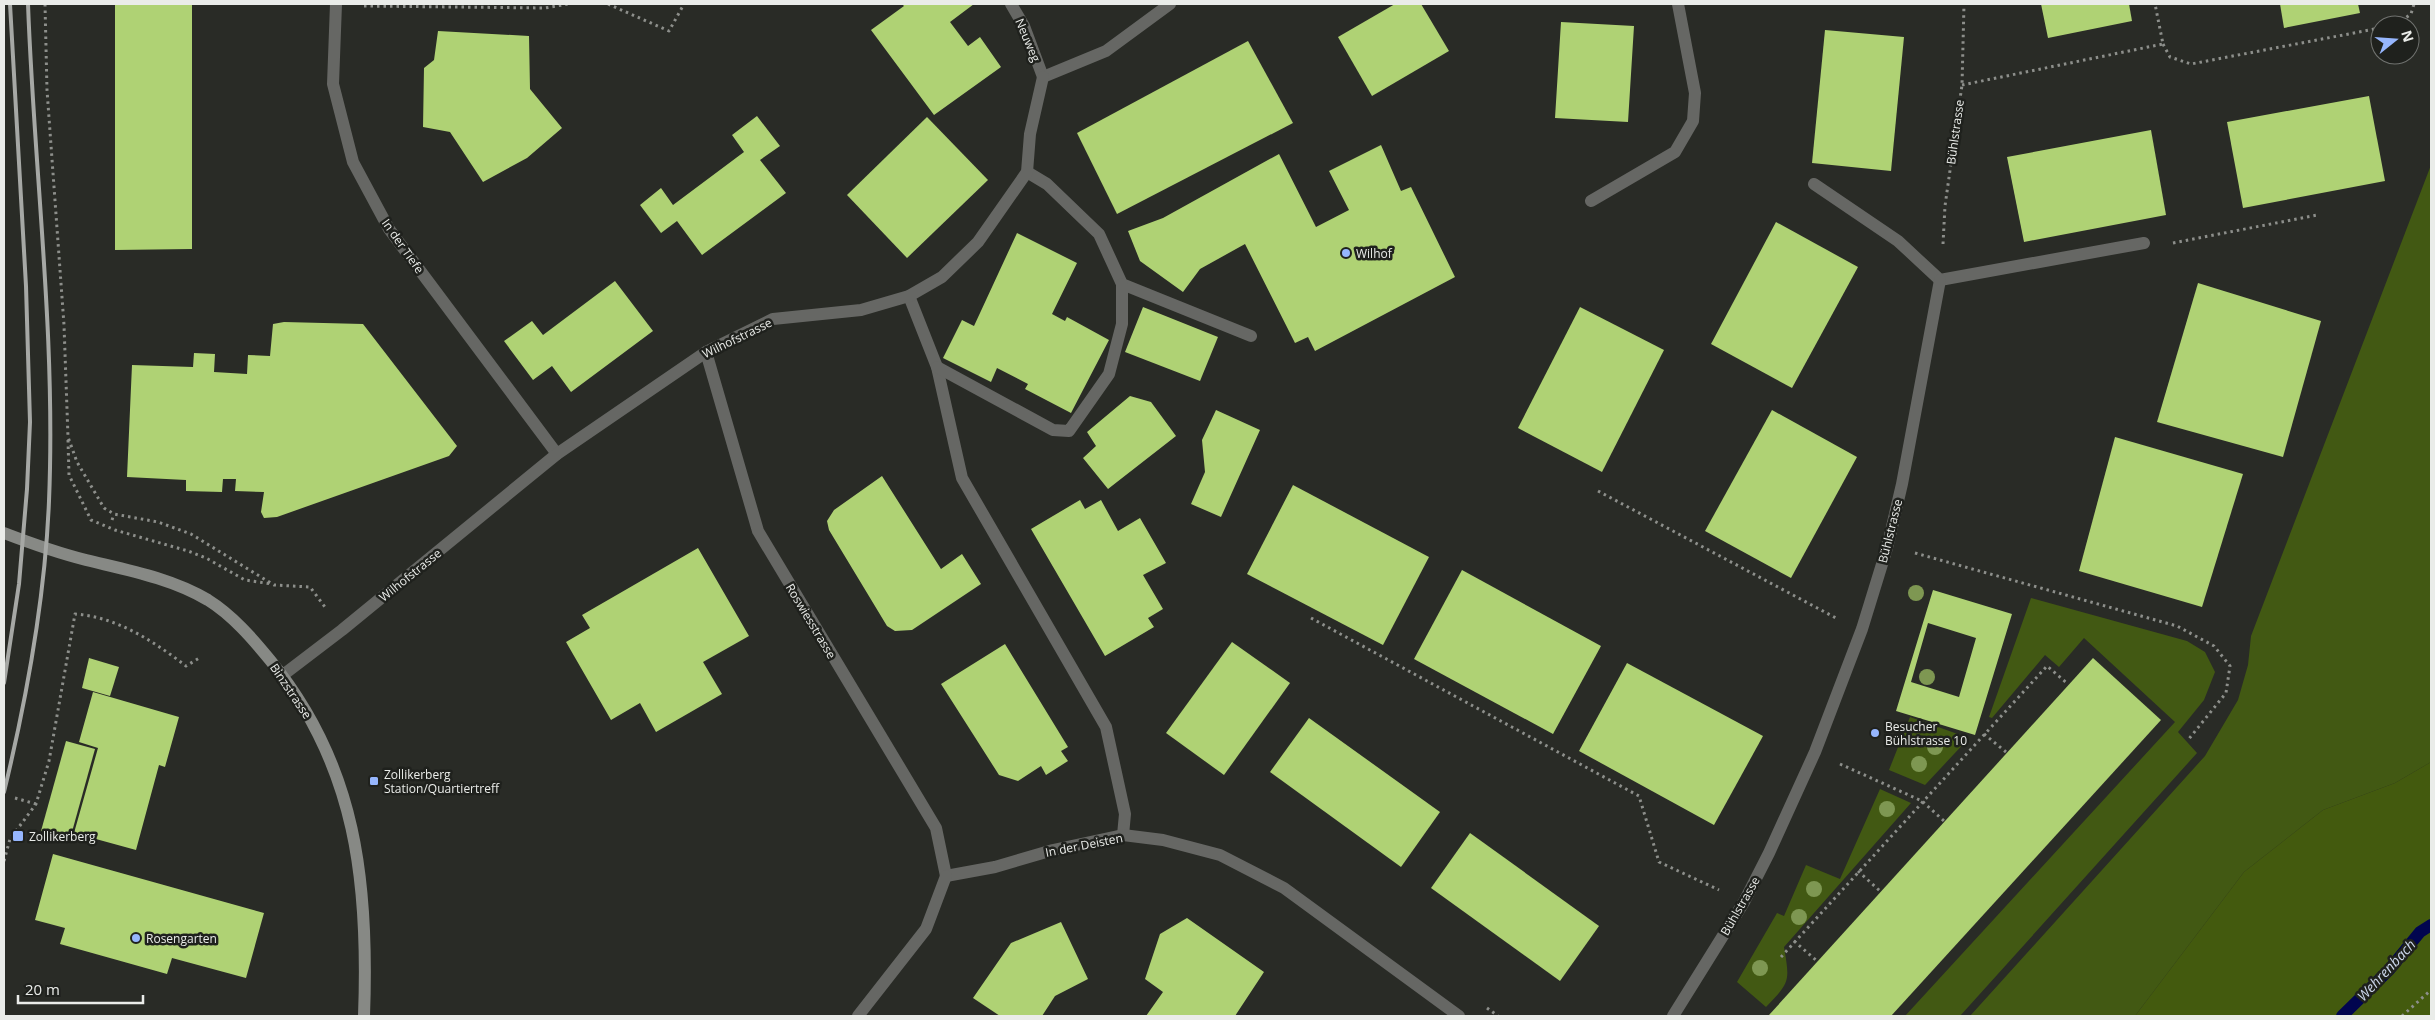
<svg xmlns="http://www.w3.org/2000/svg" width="2435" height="1020" font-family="'Open Sans',sans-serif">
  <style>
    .green { fill: #425913 }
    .forest { fill: #435a0e }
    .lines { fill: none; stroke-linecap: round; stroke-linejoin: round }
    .stream { stroke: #01054f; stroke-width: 12 }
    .building { fill: #afd274; fill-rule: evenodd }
    .path { stroke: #8d8f8b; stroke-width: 3; stroke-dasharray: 2.5 4; stroke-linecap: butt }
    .service { stroke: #666764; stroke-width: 12 }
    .minor { stroke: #666764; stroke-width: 12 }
    .secondary { stroke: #878985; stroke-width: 12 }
    .rail { stroke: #a6a8a5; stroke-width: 4 }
    .tree { fill: #7e9752 }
    .poi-dot { fill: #96b6fd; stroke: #1f211d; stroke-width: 2 }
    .labels { text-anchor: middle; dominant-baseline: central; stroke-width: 5; stroke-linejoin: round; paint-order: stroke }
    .street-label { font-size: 12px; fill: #eaece9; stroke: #1f211d }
    .poi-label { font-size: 12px; fill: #eaece9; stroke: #1f211d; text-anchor: start }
    .water-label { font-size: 14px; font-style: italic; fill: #cdd7ec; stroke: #1f211d }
  </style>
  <rect width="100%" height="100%" fill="#292b26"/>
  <g class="green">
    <path d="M2431 165V762L2395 783 2323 810 2244 872 2135 1016H1970L2205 756 2238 700 2248 665 2251 636Z"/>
    <path d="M2031 598 2187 641 2205 652 2215 672 2204 700 2178 732 2197 753 1960 1016H1905L2175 722 2084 638 2059 667 2045 655 1992 718 1989 717Z"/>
    <path d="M1910 717 1969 738 1925 785 1889 770Z"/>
    <path d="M1880 789 1911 803 1784 947C1790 982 1790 982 1766 1007L1737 982 1777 913 1784 916 1806 865 1840 879Z"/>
  </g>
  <path class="forest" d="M2431 762V1016H2135L2244 872 2323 810 2395 783Z"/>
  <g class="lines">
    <path class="stream" d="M2342 1016 2389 970 2420 932 2431 925"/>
  </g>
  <g class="building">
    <path d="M115 4H192V249L115 250Z"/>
    <path d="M902 4H974L950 22 968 46 980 37 1001 67 934 115 871 30 904 6Z"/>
    <path d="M1395 4H1421L1449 51 1372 96 1338 37Z"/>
    <path d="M2041 4H2129L2132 21 2048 38Z"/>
    <path d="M2280 4H2358L2360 13 2284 28Z"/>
    <path d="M1561 22 1634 26 1628 122 1555 118Z"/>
    <path d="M1825 30 1904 37 1891 171 1812 163Z"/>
    <path d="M438 31 529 36 530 89 562 128 527 158 483 182 450 132 423 127 424 68 434 60Z"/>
    <path d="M1248 41 1293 123 1117 214 1077 133Z"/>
    <path d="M2369 96 2385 181 2243 208 2227 122Z"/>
    <path d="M757 116 780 146 760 160 786 193 702 255 677 221 661 233 640 205 661 188 673 205 744 152 732 135Z"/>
    <path d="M927 117 988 180 907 258 847 195Z"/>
    <path d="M2151 130 2166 215 2024 242 2007 157Z"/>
    <path d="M1381 145 1401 191 1411 187 1455 277 1315 351 1308 337 1295 343 1245 244 1200 269 1183 292 1140 261 1128 231 1163 218 1279 154 1316 227 1349 210 1329 171Z"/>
    <path d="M1776 222 1858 267 1792 388 1711 344Z"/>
    <path d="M1017 233 1077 263 1052 314 1065 321 1067 317 1109 340 1071 413 1025 389 1028 384 997 368 991 382 943 358 962 320 974 326Z"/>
    <path d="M615 281 653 331 571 392 552 366 533 380 504 341 532 321 543 335Z"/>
    <path d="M2198 283 2321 321 2283 457 2157 422Z"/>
    <path d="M1143 307 1218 337 1200 381 1125 352Z"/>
    <path d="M1580 307 1664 350 1602 472 1518 428Z"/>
    <path d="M284 322 363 324 457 446 449 456 277 517 264 518 261 512 264 492 235 491 236 479H223L222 492 186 491V480L127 477 132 365 193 367 194 353 215 354 214 372 247 374 248 355 270 356 273 324Z"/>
    <path d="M1130 396 1151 402 1176 436 1108 489 1083 458 1096 446 1087 432Z"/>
    <path d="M1216 410 1260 430 1221 517 1191 504 1205 472 1202 440Z"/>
    <path d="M1772 410 1857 457 1791 578 1705 531Z"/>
    <path d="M2115 437 2243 474 2202 607 2079 571Z"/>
    <path d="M882 476 941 569 962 554 981 584 912 630 895 631 887 626 829 530 827 521 834 510Z"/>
    <path d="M1293 485 1429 557 1383 645 1247 574Z"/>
    <path d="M1080 500 1085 509 1101 500 1118 531 1140 518 1166 563 1143 575 1163 609 1148 618 1154 627 1105 656 1031 529Z"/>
    <path d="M698 548 749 636 703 662 722 694 656 732 640 703 611 720 566 642 590 628 582 615Z"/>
    <path d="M1462 570 1601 646 1553 734 1414 659Z"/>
    <path d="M1933 590 2012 614 1975 735 1896 711ZM1928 623 1976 638 1959 697 1911 682Z"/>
    <path d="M1232 642 1290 683 1224 775 1166 733Z"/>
    <path d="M1005 644 1068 747 1061 751 1068 761 1046 775 1041 766 1018 781 999 775 941 684Z"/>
    <path d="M89 658 119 667 110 696 82 688Z"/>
    <path d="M2093 658 2161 720 1891 1016H1770L1769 1015Z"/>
    <path d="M1627 663 1763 736 1714 825 1579 751Z"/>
    <path d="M93 692 179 717 165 767 159 765 136 850 74 833 98 748 79 742Z"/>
    <path d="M1309 718 1440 812 1401 867 1270 772Z"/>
    <path d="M66 741 95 749 70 839 41 831Z"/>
    <path d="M1470 833 1599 926 1560 981 1431 888Z"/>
    <path d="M53 854 264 913 246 978 172 958 167 974 60 944 65 928 35 920Z"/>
    <path d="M1187 918 1264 972 1235 1016H1146L1163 992 1145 979 1160 934Z"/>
    <path d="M1061 922 1088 979 1055 996 1042 1016H1000L973 998 1011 943Z"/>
  </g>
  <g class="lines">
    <g class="path">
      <path d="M45 4 47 90 64 325 68 437 77 462 104 508 114 514 158 522 191 534 274 585 310 587 325 607"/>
      <path d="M608 4 669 31 684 4"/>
      <path d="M364 6 545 8 568 4"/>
      <path d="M2396 25 2411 14 2414 4"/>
      <path d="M2163 44 2170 57 2191 64 2380 28"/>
      <path d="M1962 85 2163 44 2155 4"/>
      <path d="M2173 243 2317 215"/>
      <path d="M1943 244 1945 206 1962 85 1964 4"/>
      <path d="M68 440 69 475 91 520 115 530 188 551 206 558 245 580 272 584"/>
      <path d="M1598 491 1836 618"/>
      <path d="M112 520 114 514"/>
      <path d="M1915 553 2177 626 2214 646 2230 666 2226 693 2188 740"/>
      <path d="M1311 618 1639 796 1659 862 1719 890"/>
      <path d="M1984 734 2006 752"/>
      <path d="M1840 764 1922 801 1944 821"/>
      <path d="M15 798 36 804"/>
      <path d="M4 861 10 839 36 804 49 761 75 614C117 617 153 641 186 666L201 657"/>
      <path d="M1858 871 1880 891"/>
      <path d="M1794 941 1817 961"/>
      <path d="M1781 957 2047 666 2068 684"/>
      <path d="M1487 1008 1498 1016"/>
      <path d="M2402 1016 2431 990"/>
    </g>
    <g class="service">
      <path d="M1027 172 1047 184 1099 234 1122 284 1251 336"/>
      <path d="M1814 184 1898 241 1940 280 2144 243"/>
      <path d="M1591 201 1675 152 1693 121 1695 93 1678 4"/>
      <path d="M909 296 937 367 962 478 1106 727 1125 814 1123 835"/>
      <path d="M937 367 1053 430 1069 431 1109 374 1122 324V284"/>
    </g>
    <g class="minor">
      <path d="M336 4 333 84 353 162 389 229 557 454"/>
      <path d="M1011 4 1024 26 1043 77"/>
      <path d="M1043 77 1106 51 1170 4"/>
      <path d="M706 352 758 531 936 828 946 876"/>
      <path d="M283 675 342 630 557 454 706 352 773 319 861 310 909 296 942 277 978 242 1027 172 1030 134 1043 77"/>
      <path d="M946 876 995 867 1053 850 1123 835 1163 840 1220 855 1284 888 1459 1016"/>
      <path d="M858 1016 926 929 946 876"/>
      <path d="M1673 1016 1744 902 1769 853 1815 752 1862 629 1887 548 1902 484 1940 280"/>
    </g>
    <path class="secondary" d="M4 533C30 543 58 553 86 560 127 570 171 578 208 600 232 615 252 638 270 660 357 766 369 884 364 1016"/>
    <g class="rail">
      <path d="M4 683 19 584 27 489 30 422 26 286 10 4"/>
      <path d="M4 792C27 697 45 600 49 501 56 335 34 170 28 4"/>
    </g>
  </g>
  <g class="tree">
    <circle cx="1916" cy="593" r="8"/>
    <circle cx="1927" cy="677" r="8"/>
    <circle cx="1935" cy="747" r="8"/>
    <circle cx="1919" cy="764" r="8"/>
    <circle cx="1887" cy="809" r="8"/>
    <circle cx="1814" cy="889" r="8"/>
    <circle cx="1799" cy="917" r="8"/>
    <circle cx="1760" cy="968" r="8"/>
  </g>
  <g class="poi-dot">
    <circle cx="1346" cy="253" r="5"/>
    <circle cx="1875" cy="733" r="5"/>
    <rect x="369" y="776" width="10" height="10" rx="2.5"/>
    <rect x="12" y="830" width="12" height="12" rx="2.5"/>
    <circle cx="136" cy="938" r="5"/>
  </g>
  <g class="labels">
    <g class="street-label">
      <text transform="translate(1028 40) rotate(67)">Neuweg</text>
      <text transform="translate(1955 132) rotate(-82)">Bühlstrasse</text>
      <text transform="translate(403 246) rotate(55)">In der Tiefe</text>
      <text transform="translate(737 338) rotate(-26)">Wilhofstrasse</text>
      <text transform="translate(1890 531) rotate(-76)">Bühlstrasse</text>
      <text transform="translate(410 575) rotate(-39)">Wilhofstrasse</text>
      <text transform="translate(811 621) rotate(59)">Roswiesstrasse</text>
      <text transform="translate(291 691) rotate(56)">Binzstrasse</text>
      <text transform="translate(1084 845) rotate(-11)">In der Deisten</text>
      <text transform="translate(1740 906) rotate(-60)">Bühlstrasse</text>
    </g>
    <g class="poi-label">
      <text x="1356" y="253">Wilhof</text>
      <text x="1885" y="726">Besucher<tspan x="1885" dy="14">Bühlstrasse 10</tspan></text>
      <text x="384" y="774">Zollikerberg<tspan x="384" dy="14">Station/Quartiertreff</tspan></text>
      <text x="29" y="836">Zollikerberg</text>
      <text x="146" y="938">Rosengarten</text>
    </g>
    <g class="water-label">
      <text transform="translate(2386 970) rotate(-47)">Wehrenbach</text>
    </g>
  </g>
  <rect width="2435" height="1020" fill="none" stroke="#eaece9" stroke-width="10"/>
  <g transform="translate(2395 40) rotate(73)"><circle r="24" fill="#1f211d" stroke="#70726f"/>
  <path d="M0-4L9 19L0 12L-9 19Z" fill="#96b6fd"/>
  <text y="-8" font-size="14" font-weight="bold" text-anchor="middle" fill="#eaece9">N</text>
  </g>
  <path d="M18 995v8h125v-8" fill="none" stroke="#eaece9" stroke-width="2.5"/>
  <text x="25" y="995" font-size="15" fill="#eaece9" stroke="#1f211d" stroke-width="4" paint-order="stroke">20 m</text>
</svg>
